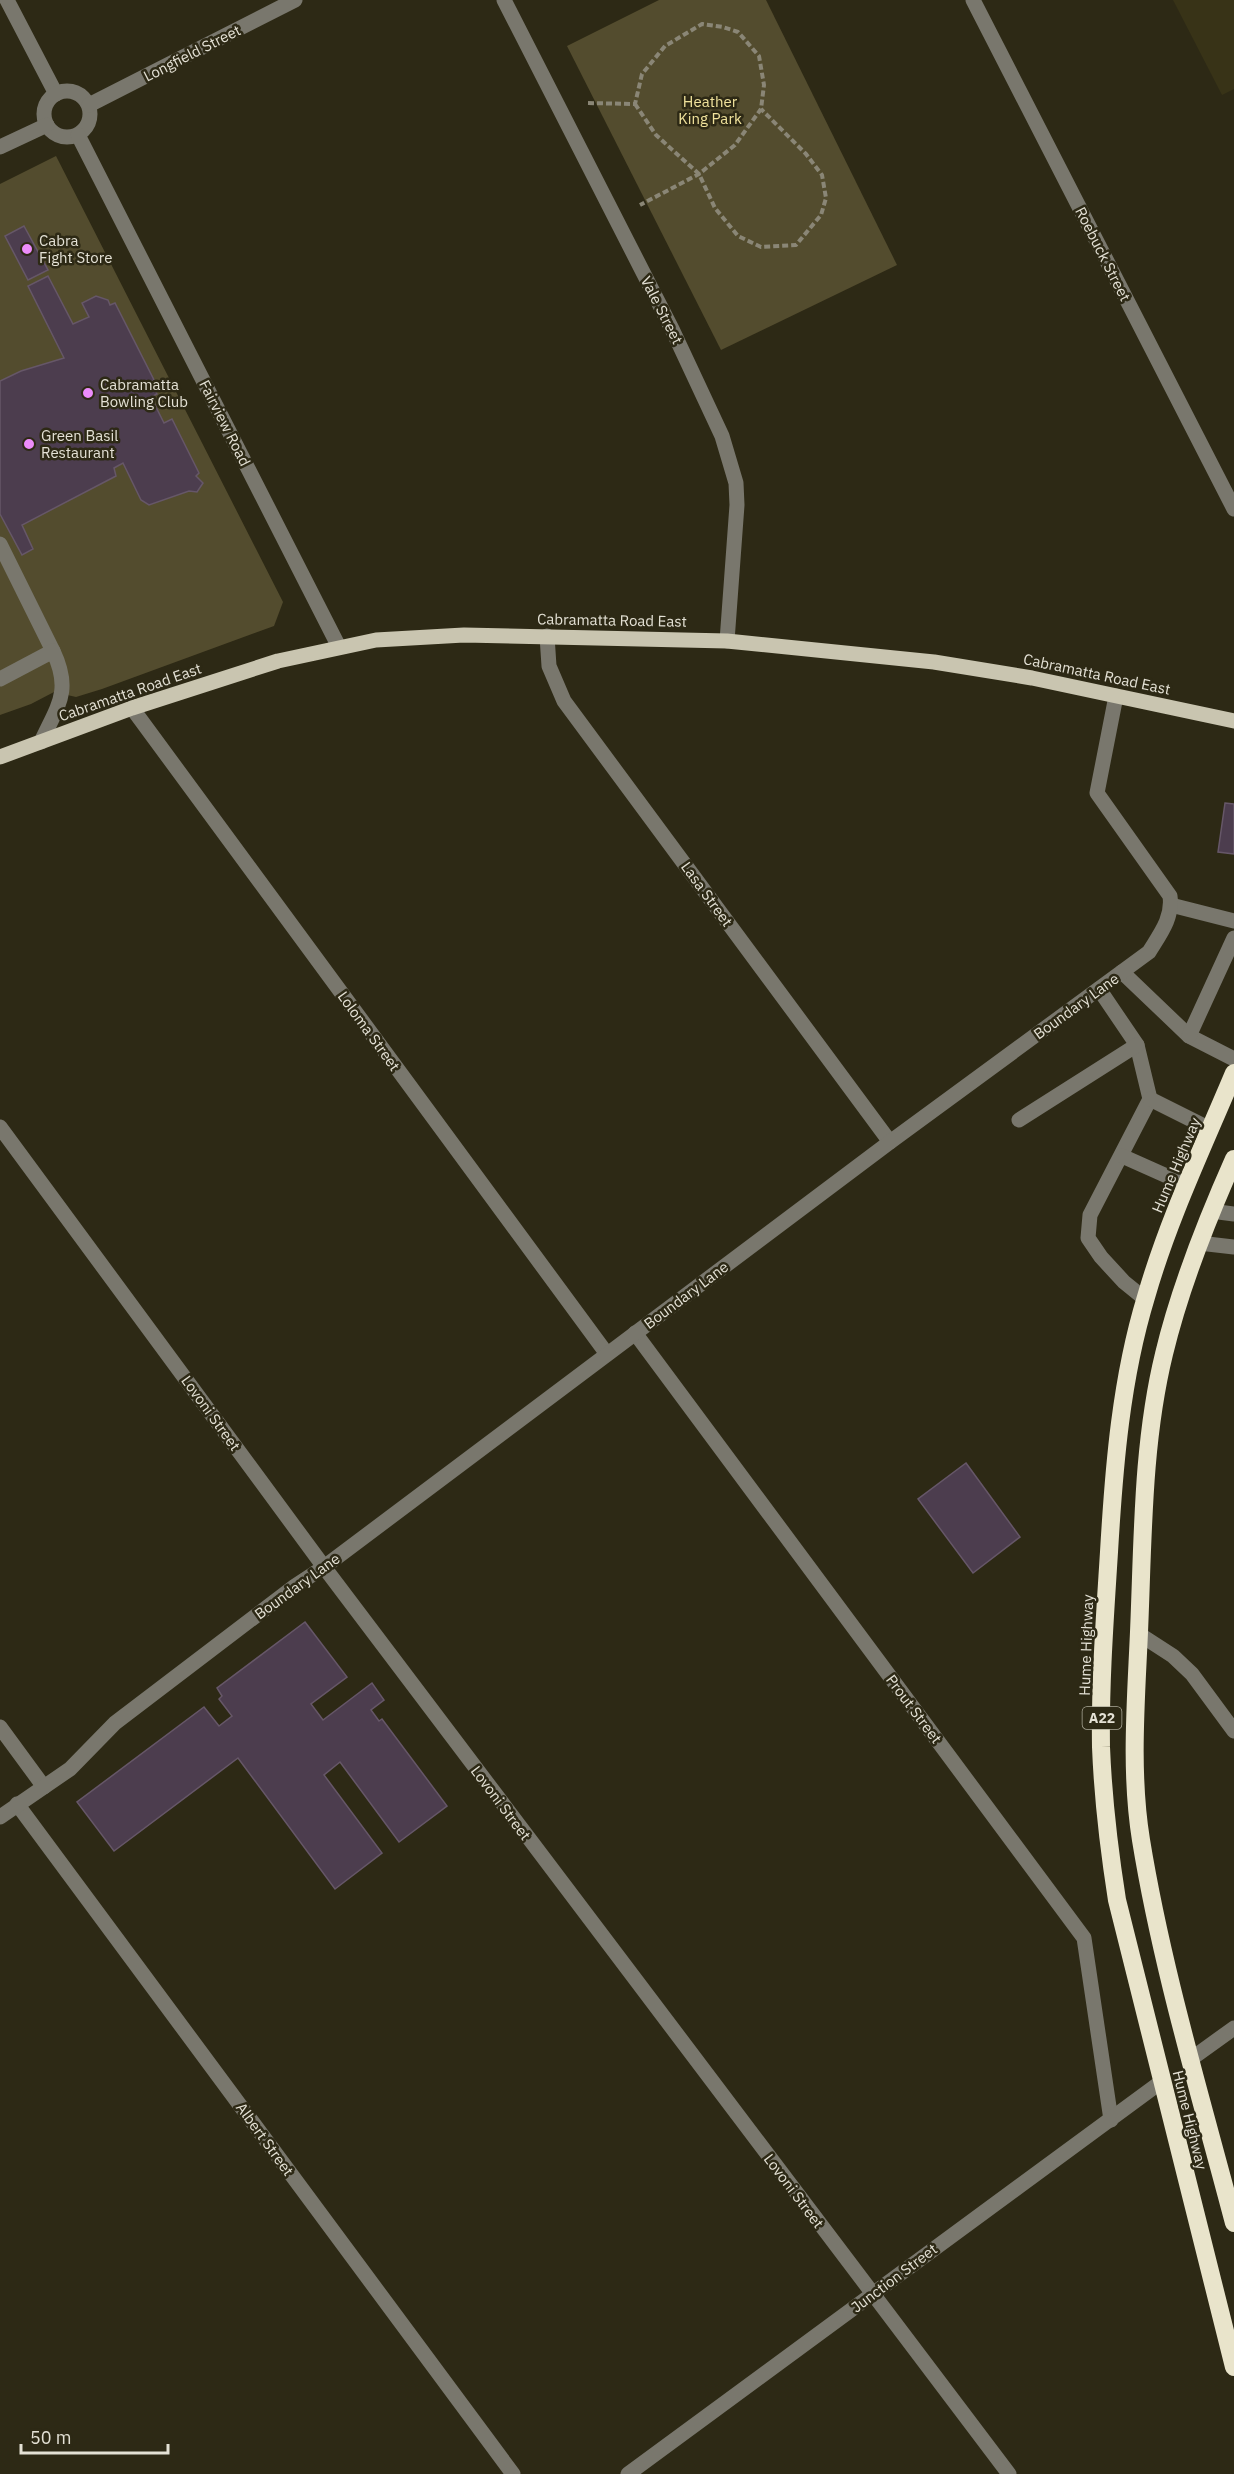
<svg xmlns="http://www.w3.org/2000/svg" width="1234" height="2474" font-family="'IBM Plex Sans',sans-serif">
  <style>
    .built { fill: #383317 }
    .green { fill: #534c2e }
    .building { fill: #4c3d4e; stroke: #665768; stroke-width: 1.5 }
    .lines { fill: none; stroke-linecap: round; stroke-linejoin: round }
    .path { stroke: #8a8676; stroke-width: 4; stroke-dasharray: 6 3; stroke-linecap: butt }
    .minor { stroke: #79776d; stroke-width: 15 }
    .major { stroke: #c9c5b0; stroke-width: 15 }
    .highway { stroke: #e9e4cb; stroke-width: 18 }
    .poi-dot { fill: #ec8cfa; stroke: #2d2915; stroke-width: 2 }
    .labels { text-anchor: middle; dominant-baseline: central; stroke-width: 5; stroke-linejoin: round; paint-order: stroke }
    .shield { fill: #2d2915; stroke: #adaa9b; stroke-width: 1.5 }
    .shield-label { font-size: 14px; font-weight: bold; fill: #e4e1d5 }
    .street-label { font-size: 15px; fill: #e4e1d5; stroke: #2d2915 }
    .park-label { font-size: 15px; fill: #f0e29c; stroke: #2d2915 }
    .poi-label { font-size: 15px; fill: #e4e1d5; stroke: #2d2915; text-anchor: start }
  </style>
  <rect width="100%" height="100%" fill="#2d2915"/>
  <path class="built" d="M1173 0H1234V89L1222 95Z"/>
  <g class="green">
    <path d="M659 0H766L897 265 721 350 567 46Z"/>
    <path d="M56 156 283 602 274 626 102 689 76 697 54 692 31 704 0 715V184Z"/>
  </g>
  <g class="building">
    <path d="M24 226 48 270 28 280 5 236Z"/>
    <path d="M48 276 73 324 89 317 82 303 96 296 108 300 110 305 115 303 154 380 150 382 157 394 151 397 164 423 172 419 199 473 196 476 203 483 197 492 189 491 149 505 141 500 123 463 114 468 116 476 22 525 33 549 22 555 0 514V381L21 371 64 358 28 286Z"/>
    <path d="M1225 803 1234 804V854L1218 852Z"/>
    <path d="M966 1463 1020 1537 973 1573 918 1499Z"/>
    <path d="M305 1622 347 1677 311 1704 323 1720 372 1683 384 1700 371 1710 379 1721 382 1719 447 1806 399 1842 340 1762 324 1775 382 1853 335 1889 238 1758 114 1851 77 1802 204 1707 219 1726 232 1716 219 1699 222 1696 217 1688Z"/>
  </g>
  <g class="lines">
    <g class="path">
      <path d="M588 103 635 104 642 74 665 46 702 24 723 27 738 32 759 56 764 85 761 109 735 145 699 174 640 205"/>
      <path d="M635 104 656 135 699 174 715 208 738 236 761 247 796 245 821 215 826 198 822 175 806 154 761 109"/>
    </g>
    <g class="minor">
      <path d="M7 0 56 94"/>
      <path d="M504 0 672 329 722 436 736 483 737 505 727 641"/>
      <path d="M973 0 1234 509"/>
      <circle cx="67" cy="114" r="23"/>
      <path d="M89 105 295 0"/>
      <path d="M78 135 339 647"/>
      <path d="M0 147 47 125"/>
      <path d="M0 544 53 651"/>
      <path d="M547 636 549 666 564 701 890 1142"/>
      <path d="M0 679 53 651C72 691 58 705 41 742"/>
      <path d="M132 708 607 1354"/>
      <path d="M1171 905 1234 921"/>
      <path d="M1122 972 1189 1036 1234 1059"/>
      <path d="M1099 989 1137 1045 1150 1099 1090 1215 1088 1238 1101 1257 1124 1282 1145 1299"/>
      <path d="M1189 1036 1234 938"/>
      <path d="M1150 1099 1210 1129"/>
      <path d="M1019 1120 1137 1045"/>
      <path d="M0 1127 324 1567 1009 2474"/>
      <path d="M1122 1156 1187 1185"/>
      <path d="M1211 1211 1234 1214"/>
      <path d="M1199 1243 1234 1247"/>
      <path d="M635 1333 1084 1938 1111 2120"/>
      <path d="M1139 1634 1173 1656 1192 1674 1234 1731"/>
      <path d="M0 1727 44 1787"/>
      <path d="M17 1804 513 2474"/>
      <path d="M0 1817 70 1769 115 1723 295 1586 324 1567 890 1142 1149 952C1160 934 1173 918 1170 896L1097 793 1116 696"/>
      <path d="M1191 2059 1234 2028"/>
      <path d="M628 2474 1161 2082"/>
    </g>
    <path class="major" d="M0 757 132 708 278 661 376 640 464 635 727 641 934 662 1032 678 1234 721"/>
    <g class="highway">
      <path d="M1234 1073C1203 1147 1168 1220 1146 1297 1121 1379 1114 1466 1109 1552 1105 1616 1100 1682 1101 1747 1103 1798 1109 1849 1117 1900L1234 2367"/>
      <path d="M1234 1159C1206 1222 1180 1287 1164 1354 1142 1444 1143 1540 1139 1632 1136 1701 1130 1772 1141 1840 1162 1969 1201 2097 1234 2223"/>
    </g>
  </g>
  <g class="poi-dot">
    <circle cx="27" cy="249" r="6"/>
    <circle cx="88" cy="393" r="6"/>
    <circle cx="29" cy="444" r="6"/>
  </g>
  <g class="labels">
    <rect class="shield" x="1082.5" y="1707" width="39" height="22" rx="4.5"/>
    <g class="shield-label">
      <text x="1102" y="1718">A22</text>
    </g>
    <g class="street-label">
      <text transform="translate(192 53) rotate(-27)">Longfield Street</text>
      <text transform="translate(1103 254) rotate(63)">Roebuck Street</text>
      <text transform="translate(662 310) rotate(63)">Vale Street</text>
      <text transform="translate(225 423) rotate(63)">Fairview Road</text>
      <text transform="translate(612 620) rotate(1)">Cabramatta Road East</text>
      <text transform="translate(1097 674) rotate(12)">Cabramatta Road East</text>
      <text transform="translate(130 692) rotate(-19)">Cabramatta Road East</text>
      <text transform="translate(707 894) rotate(54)">Lasa Street</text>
      <text transform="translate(1076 1006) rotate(-36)">Boundary Lane</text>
      <text transform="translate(369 1031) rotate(54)">Loloma Street</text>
      <text transform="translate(1176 1165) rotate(-67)">Hume Highway</text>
      <text transform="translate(686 1295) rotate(-37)">Boundary Lane</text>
      <text transform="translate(211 1413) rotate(54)">Lovoni Street</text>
      <text transform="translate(297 1586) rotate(-36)">Boundary Lane</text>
      <text transform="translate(1086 1645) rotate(-88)">Hume Highway</text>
      <text transform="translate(914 1709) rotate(53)">Prout Street</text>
      <text transform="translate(501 1803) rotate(53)">Lovoni Street</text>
      <text transform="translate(1190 2120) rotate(76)">Hume Highway</text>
      <text transform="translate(265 2139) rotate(54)">Albert Street</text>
      <text transform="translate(794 2191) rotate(53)">Lovoni Street</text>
      <text transform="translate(894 2278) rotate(-37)">Junction Street</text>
    </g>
    <g class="park-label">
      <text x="710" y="101">Heather<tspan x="710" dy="17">King Park</tspan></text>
    </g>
    <g class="poi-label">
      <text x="39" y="240">Cabra<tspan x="39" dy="17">Fight Store</tspan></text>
      <text x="100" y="384">Cabramatta<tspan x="100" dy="17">Bowling Club</tspan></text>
      <text x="41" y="435">Green Basil<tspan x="41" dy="17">Restaurant</tspan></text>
    </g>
  </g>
  <path d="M21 2444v9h147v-9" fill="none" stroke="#e4e1d5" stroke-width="3"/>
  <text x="30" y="2444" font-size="18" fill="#e4e1d5" stroke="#2d2915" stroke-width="4.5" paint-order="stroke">50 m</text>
</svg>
